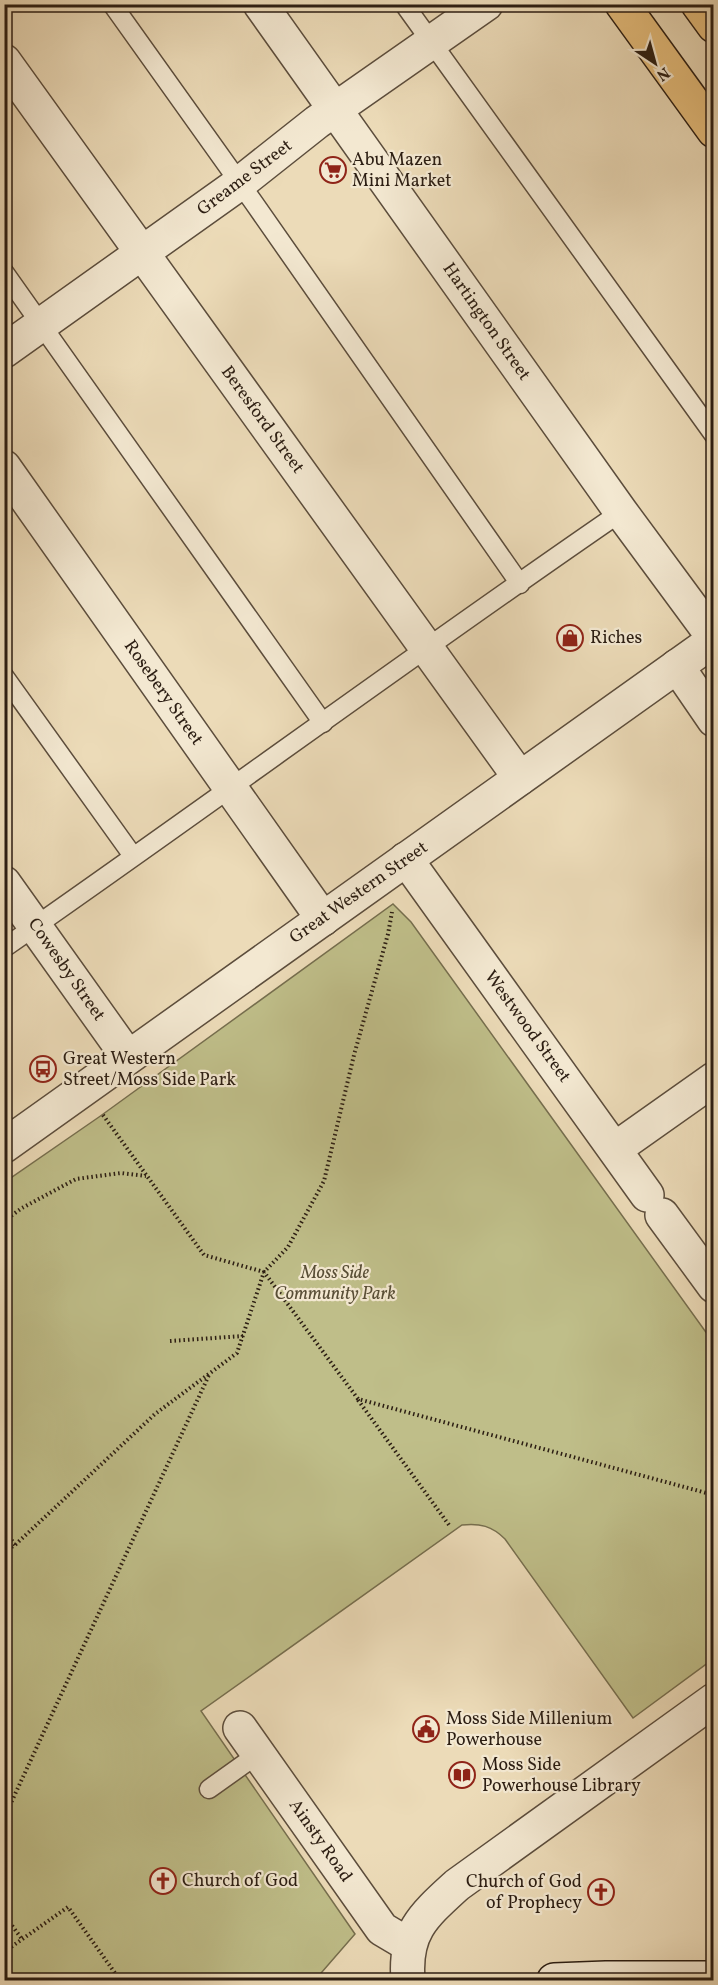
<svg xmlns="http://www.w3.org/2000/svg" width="718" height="1985" font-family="Vollkorn,serif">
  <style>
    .green { fill: #bfbe89; stroke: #766e4e; stroke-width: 1.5 }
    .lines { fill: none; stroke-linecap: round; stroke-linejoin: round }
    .service-casing { stroke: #5c4d3c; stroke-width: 21 }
    .minor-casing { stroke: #5c4d3c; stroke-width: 36 }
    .secondary-casing { stroke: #2c1e13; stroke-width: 36 }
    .trunk-casing { stroke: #2c1e13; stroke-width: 36 }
    .path { stroke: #2c1e13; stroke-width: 4; stroke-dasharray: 1.5 3; stroke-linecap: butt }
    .service { stroke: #f3e8d1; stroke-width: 18 }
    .minor { stroke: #f3e8d1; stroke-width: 33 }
    .secondary { stroke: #f3e8d1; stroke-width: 33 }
    .trunk { stroke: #e6be7c; stroke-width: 33 }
    .labels { text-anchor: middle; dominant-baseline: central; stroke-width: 4.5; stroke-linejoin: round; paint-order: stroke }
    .poi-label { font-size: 18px; fill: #2c1e13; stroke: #f3e8d1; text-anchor: start }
    .street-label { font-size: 18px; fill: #2c1e13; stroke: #f3e8d1 }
    .park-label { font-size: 18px; font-style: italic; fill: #584e36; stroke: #f3e8d1 }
  </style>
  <rect width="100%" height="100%" fill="#ecdbb8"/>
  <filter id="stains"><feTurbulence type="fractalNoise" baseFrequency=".00333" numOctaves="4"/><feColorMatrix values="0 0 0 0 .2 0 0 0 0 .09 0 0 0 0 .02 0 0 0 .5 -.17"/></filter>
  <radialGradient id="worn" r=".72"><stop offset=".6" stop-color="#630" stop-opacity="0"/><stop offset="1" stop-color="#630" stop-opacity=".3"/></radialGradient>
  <path class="green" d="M393 904 411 922 713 1342V1659L633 1718 505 1539C492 1526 480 1523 462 1525L201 1711 355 1934 315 1980H5V1182L99 1117Z"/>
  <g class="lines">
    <defs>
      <g id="service">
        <path d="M112 4 254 203 520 584"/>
        <path d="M404 4 714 435"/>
        <path d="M4 272 323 723"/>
        <path d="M4 676 133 856"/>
        <path d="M4 948C211 804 414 654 621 512"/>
        <path d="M209 1789 258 1754"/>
      </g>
      <g id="minor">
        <path d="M260 4 621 512 714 638"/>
        <path d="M4 61 520 778"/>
        <path d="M4 351 240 183 317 122 486 4"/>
        <path d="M4 467 323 919"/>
        <path d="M677 666 714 720"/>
        <path d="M406 859 647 1195"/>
        <path d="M4 883 128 1057"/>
        <path d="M4 1146 714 640"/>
        <path d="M615 1149 714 1079"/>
        <path d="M662 1215 714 1286"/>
        <path d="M240 1728 382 1929 409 1945"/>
        <path d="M408 1980C404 1932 423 1916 457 1885L714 1700"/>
      </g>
      <path id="secondary" d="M554 1980 606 1978H714"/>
      <g id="trunk">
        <path d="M622 4 714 131"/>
        <path d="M698 4 714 26"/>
      </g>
    </defs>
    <use href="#service" class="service-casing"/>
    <use href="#minor" class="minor-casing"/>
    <use href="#secondary" class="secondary-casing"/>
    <use href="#trunk" class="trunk-casing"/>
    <g class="path">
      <path d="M103 1115 204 1255 264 1272 358 1399 714 1495"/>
      <path d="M4 1221 22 1208 76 1179 121 1173 146 1176"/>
      <path d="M170 1341 243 1336"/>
      <path d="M358 1400 449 1525"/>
      <path d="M4 1529 15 1545"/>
      <path d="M4 1552 15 1545 155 1414 237 1353 264 1272 288 1247 324 1181 354 1055 388 934 392 912"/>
      <path d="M4 1818 209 1375"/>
      <path d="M4 1915 22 1939"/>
      <path d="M4 1952 68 1907 120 1980"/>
    </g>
    <use href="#service" class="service"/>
    <use href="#minor" class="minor"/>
    <use href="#secondary" class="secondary"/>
    <use href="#trunk" class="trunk"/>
  </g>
  <defs>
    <symbol id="supermarket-ring" viewBox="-11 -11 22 22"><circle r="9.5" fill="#f3e8d1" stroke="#8f2418" stroke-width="1.5"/><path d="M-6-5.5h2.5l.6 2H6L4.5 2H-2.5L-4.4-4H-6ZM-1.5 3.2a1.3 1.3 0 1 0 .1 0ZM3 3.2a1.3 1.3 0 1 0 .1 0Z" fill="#8f2418"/></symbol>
    <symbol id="shop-ring" viewBox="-11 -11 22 22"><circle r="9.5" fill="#f3e8d1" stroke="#8f2418" stroke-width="1.5"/><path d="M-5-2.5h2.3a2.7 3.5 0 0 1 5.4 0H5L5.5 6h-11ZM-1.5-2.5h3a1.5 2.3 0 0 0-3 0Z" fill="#8f2418"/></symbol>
    <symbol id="bus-ring" viewBox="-11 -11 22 22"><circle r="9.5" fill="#f3e8d1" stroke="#8f2418" stroke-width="1.5"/><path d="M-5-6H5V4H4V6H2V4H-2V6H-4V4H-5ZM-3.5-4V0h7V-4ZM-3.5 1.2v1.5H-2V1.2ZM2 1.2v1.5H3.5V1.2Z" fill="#8f2418"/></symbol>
    <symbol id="civic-ring" viewBox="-11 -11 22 22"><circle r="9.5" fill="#f3e8d1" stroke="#8f2418" stroke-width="1.5"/><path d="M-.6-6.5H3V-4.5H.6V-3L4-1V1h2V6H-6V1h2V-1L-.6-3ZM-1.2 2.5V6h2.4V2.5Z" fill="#8f2418"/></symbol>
    <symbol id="library-ring" viewBox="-11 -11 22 22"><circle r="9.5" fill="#f3e8d1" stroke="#8f2418" stroke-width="1.5"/><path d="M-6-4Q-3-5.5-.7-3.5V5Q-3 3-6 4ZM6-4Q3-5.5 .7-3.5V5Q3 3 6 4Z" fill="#8f2418"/></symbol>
    <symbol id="church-ring" viewBox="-11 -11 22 22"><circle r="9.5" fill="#f3e8d1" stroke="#8f2418" stroke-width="1.5"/><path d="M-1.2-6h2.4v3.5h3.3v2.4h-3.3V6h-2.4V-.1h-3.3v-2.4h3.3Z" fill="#8f2418"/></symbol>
  </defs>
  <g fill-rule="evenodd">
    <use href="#supermarket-ring" x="318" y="155" width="30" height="30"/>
    <use href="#shop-ring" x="555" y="623" width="30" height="30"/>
    <use href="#bus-ring" x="28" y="1054" width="30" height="30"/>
    <use href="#civic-ring" x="411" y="1714" width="30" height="30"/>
    <use href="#library-ring" x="447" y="1760" width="30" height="30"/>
    <use href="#church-ring" x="148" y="1866" width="30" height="30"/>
    <use href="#church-ring" x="586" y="1877" width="30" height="30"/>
  </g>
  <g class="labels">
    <g class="poi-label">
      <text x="352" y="160">Abu Mazen<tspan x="352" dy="21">Mini Market</tspan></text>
      <text x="590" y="638">Riches</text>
      <text x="63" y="1059">Great Western<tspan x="63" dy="21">Street/Moss Side Park</tspan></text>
      <text x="446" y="1719">Moss Side Millenium<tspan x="446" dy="21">Powerhouse</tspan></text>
      <text x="482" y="1765">Moss Side<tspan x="482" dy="21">Powerhouse Library</tspan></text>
      <text x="182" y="1881">Church of God</text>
      <text x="582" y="1882" text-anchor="end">Church of God<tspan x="582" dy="21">of Prophecy</tspan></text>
    </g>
    <g class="street-label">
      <text transform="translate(245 178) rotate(-37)">Greame Street</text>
      <text transform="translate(486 322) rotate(55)">Hartington Street</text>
      <text transform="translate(262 420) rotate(54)">Beresford Street</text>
      <text transform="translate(163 693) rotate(55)">Rosebery Street</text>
      <text transform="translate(359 893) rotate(-35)">Great Western Street</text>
      <text transform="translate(66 970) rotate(55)">Cowesby Street</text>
      <text transform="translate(527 1027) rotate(54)">Westwood Street</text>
      <text transform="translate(320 1841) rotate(55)">Ainsty Road</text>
    </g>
    <g class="park-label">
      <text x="335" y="1273">Moss Side<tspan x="335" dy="21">Community Park</tspan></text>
    </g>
  </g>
  <rect width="718" height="1985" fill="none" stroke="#ecdbb8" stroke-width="24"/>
  <rect x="6" y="6" width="706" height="1973" fill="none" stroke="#2c1e13" stroke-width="3"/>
  <rect x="12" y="12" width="694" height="1961" fill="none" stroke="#2c1e13" stroke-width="1.5"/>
  <g transform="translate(655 63) rotate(144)" stroke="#f3e8d1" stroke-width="4.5" paint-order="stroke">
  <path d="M0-4.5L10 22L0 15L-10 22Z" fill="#2c1e13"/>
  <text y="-9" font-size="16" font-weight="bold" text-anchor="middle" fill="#2c1e13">N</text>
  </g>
  <rect width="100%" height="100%" filter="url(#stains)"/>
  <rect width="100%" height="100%" fill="url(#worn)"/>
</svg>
